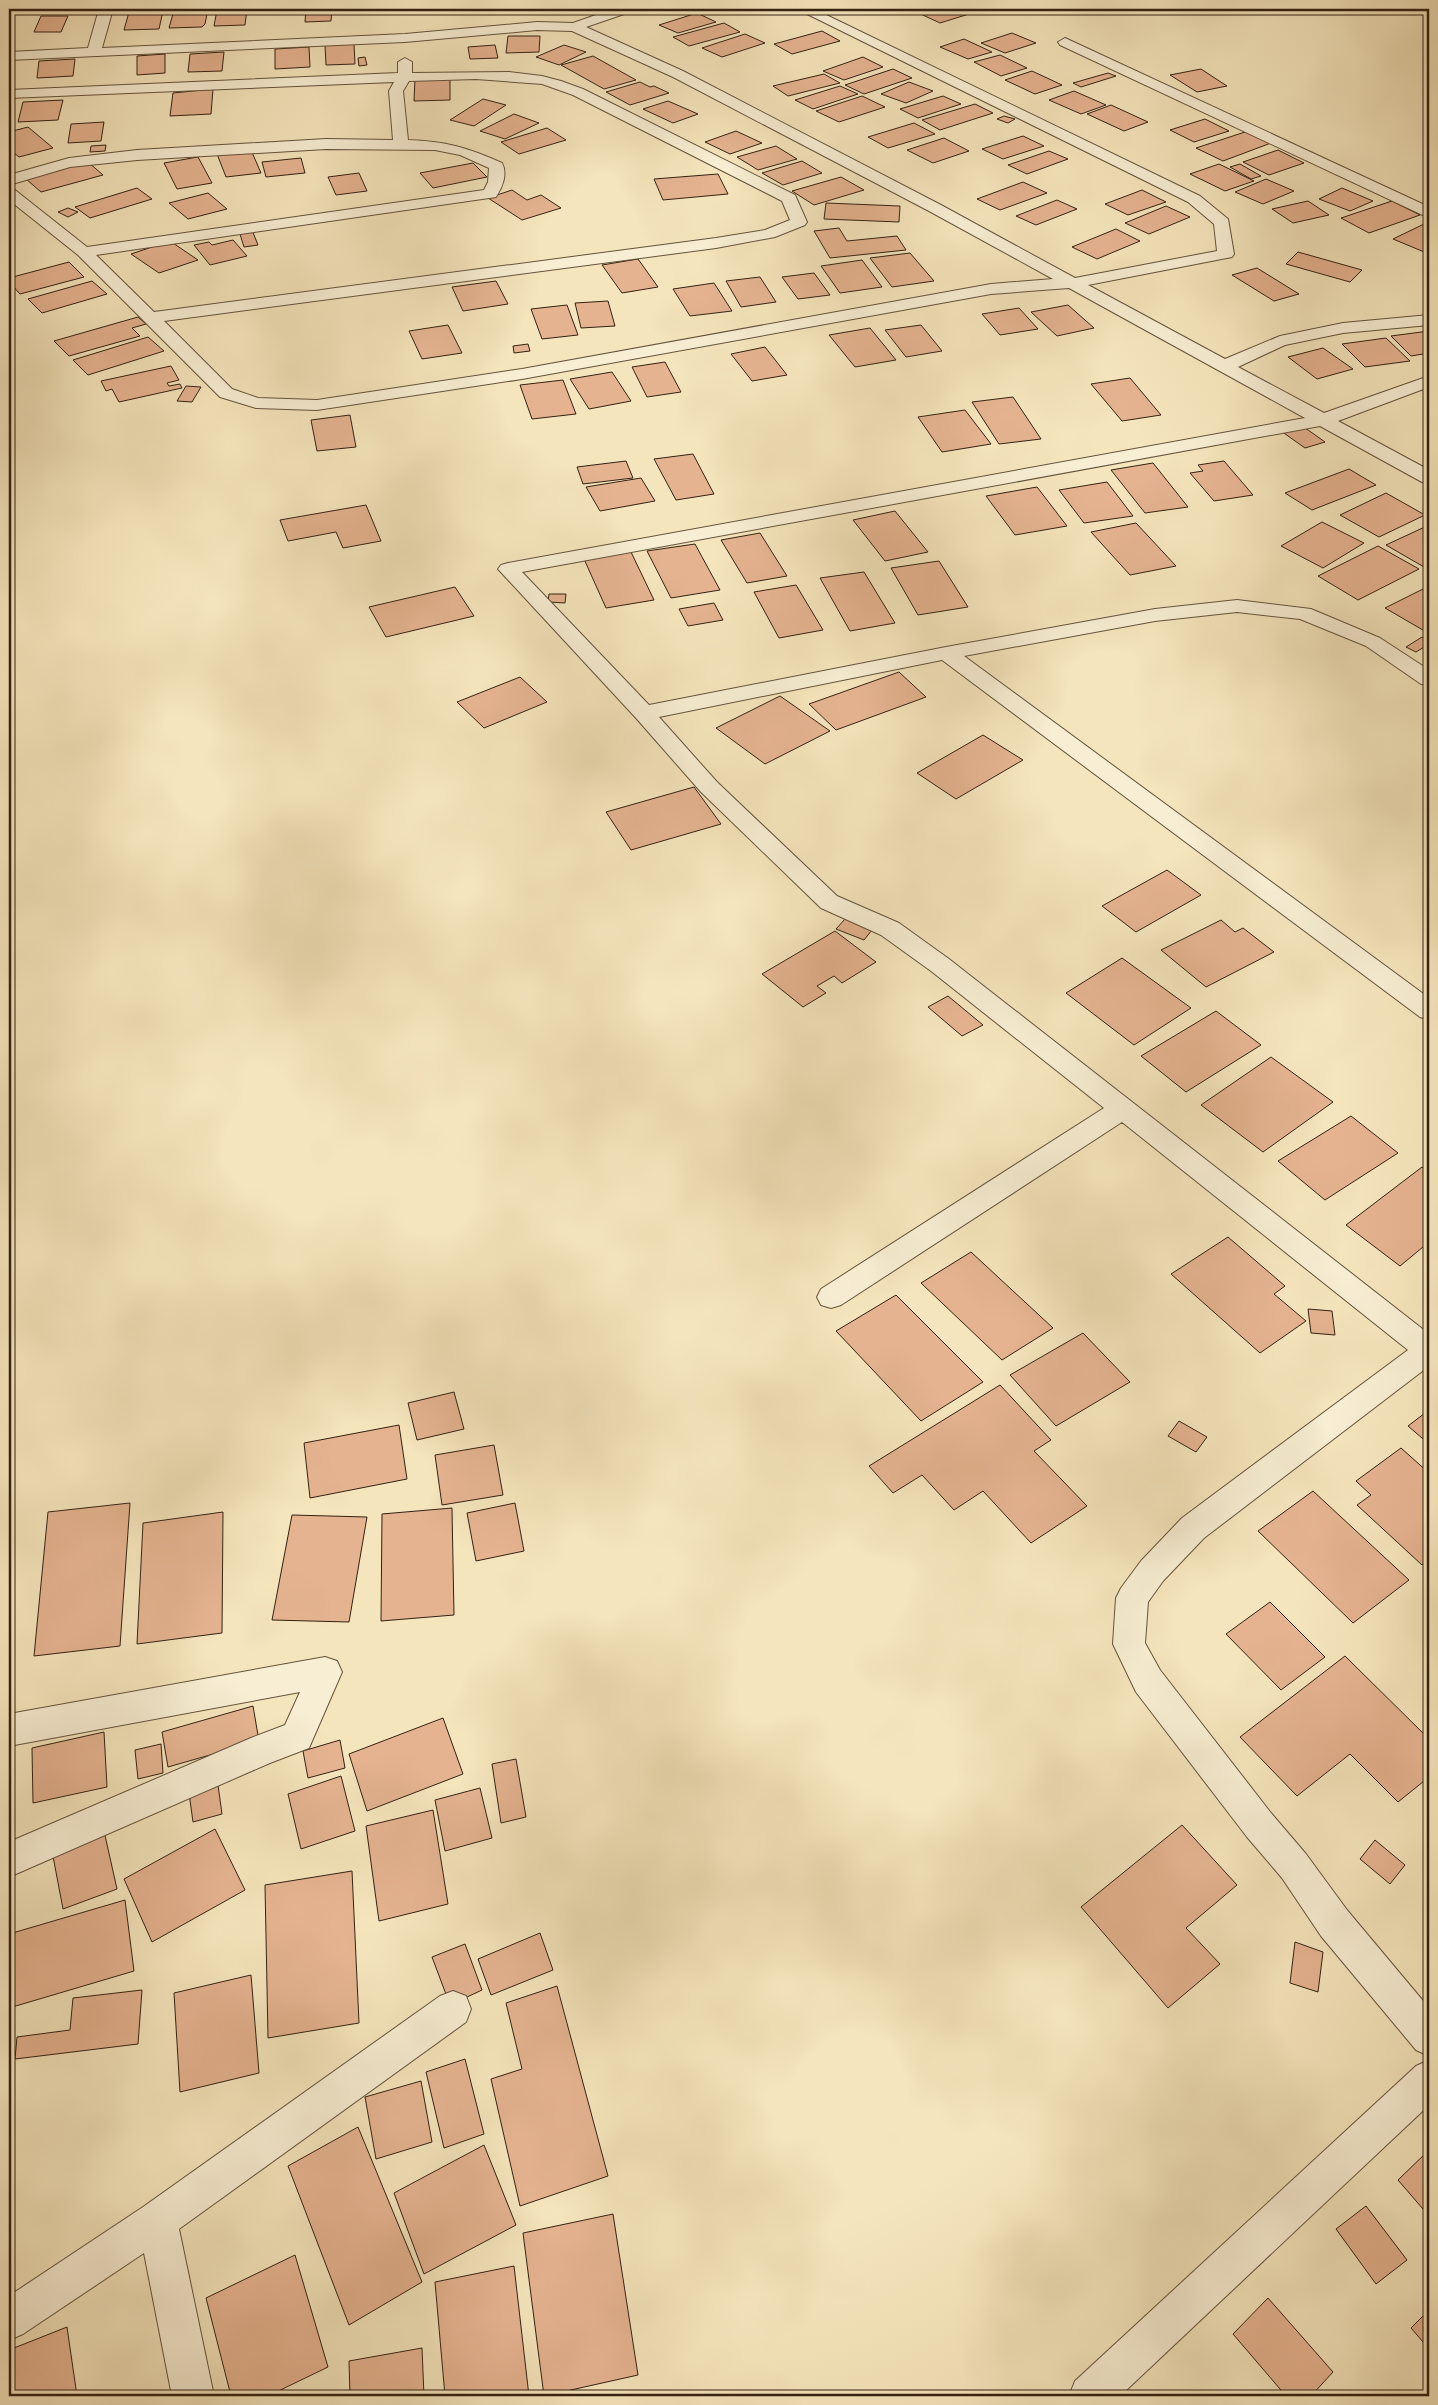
<svg xmlns="http://www.w3.org/2000/svg" width="1438" height="2405" font-family="'IM FELL Double Pica',serif">
  <style>
    .building { fill: #e5b390; stroke: #332212 }
    .lines { fill: none; stroke-linecap: round; stroke-linejoin: round }
    .street-casing { stroke: #64533c; stroke-width: 2 }
    .street { fill: #f8eed3; fill-rule: evenodd }
  </style>
  <rect width="100%" height="100%" fill="#f5e5bc"/>
  <filter id="stains"><feTurbulence type="fractalNoise" baseFrequency=".004" numOctaves="4"/><feColorMatrix values="0 0 0 0 .2 0 0 0 0 .09 0 0 0 0 .02 0 0 0 .5 -.17"/></filter>
  <radialGradient id="worn" r=".72"><stop offset=".6" stop-color="#630" stop-opacity="0"/><stop offset="1" stop-color="#630" stop-opacity=".3"/></radialGradient>
  <g class="building">
    <path d="M9 9H37L36 13 9 15Z"/>
    <path d="M208 9 205 24 202 27 169 28 174 10Z"/>
    <path d="M247 9 245 25 214 26 217 10Z"/>
    <path d="M306 9H332L331 21 305 22Z"/>
    <rect x="490" y="9" width="28" height="5"/>
    <path d="M957 9 969 14 940 23 912 10Z"/>
    <path d="M163 11 159 29 124 30 129 12Z"/>
    <path d="M697 13 716 22 678 33 659 25Z"/>
    <path d="M41 16H68L61 32H34Z"/>
    <path d="M724 23 740 32 689 46 673 37Z"/>
    <path d="M822 31 840 41 792 54 774 44Z"/>
    <path d="M1012 33 1036 43 1005 53 981 43Z"/>
    <path d="M745 34 765 43 722 57 702 48Z"/>
    <path d="M508 36H540L539 52 506 53Z"/>
    <path d="M964 39 992 52 968 59 940 47Z"/>
    <path d="M354 44 355 64 326 65 325 45Z"/>
    <path d="M495 45 498 58 470 59 468 47Z"/>
    <path d="M564 45 586 52 559 65 536 57Z"/>
    <path d="M309 47 310 67 275 69V49Z"/>
    <path d="M224 52 222 71 188 72 190 54Z"/>
    <path d="M165 54V73L137 75V56Z"/>
    <path d="M1000 55 1027 68 1001 76 974 62Z"/>
    <path d="M593 56 636 80 604 89 561 65Z"/>
    <path d="M365 57 367 65 359 66 358 58Z"/>
    <path d="M863 57 883 67 844 80 823 71Z"/>
    <path d="M75 59 73 76 37 78 39 61Z"/>
    <path d="M893 69 912 78 864 94 845 85Z"/>
    <path d="M1201 69 1227 86 1197 92 1170 75Z"/>
    <path d="M1032 71 1062 85 1035 94 1005 80Z"/>
    <path d="M1108 73 1116 76 1081 87 1073 83Z"/>
    <path d="M824 74 840 83 788 96 773 86Z"/>
    <path d="M450 78V100L414 101 415 79Z"/>
    <path d="M640 82 650 87 654 86 669 93 630 105 606 92Z"/>
    <path d="M909 82 933 91 906 103 881 94Z"/>
    <path d="M840 86 858 94 813 109 795 100Z"/>
    <path d="M213 89 211 114 170 116 173 93Z"/>
    <path d="M1074 91 1106 105 1081 114 1049 100Z"/>
    <path d="M862 96 885 107 839 122 816 111Z"/>
    <path d="M943 96 961 104 918 118 900 109Z"/>
    <path d="M483 99 506 105 474 126 450 120Z"/>
    <path d="M63 100 58 120 18 122 23 102Z"/>
    <path d="M668 101 698 114 673 123 643 109Z"/>
    <path d="M975 104 993 113 940 130 922 120Z"/>
    <path d="M1111 105 1148 122 1124 131 1087 114Z"/>
    <path d="M514 114 539 123 505 139 480 131Z"/>
    <path d="M1004 116 1015 119 1008 123 997 119Z"/>
    <path d="M1205 119 1229 131 1194 142 1170 130Z"/>
    <path d="M104 122 101 141 68 143 71 124Z"/>
    <path d="M914 123 935 134 888 148 868 137Z"/>
    <path d="M28 127 53 148 19 157 9 149V132Z"/>
    <path d="M547 128 566 140 519 154 501 142Z"/>
    <path d="M736 131 762 143 730 154 705 142Z"/>
    <path d="M1245 132 1271 143 1223 161 1196 148Z"/>
    <path d="M1023 136 1044 146 1003 159 982 149Z"/>
    <path d="M944 138 969 151 933 163 907 150Z"/>
    <path d="M106 145 105 151 90 152 91 146Z"/>
    <path d="M776 146 797 159 758 170 737 157Z"/>
    <path d="M251 150 261 173 226 177 217 154Z"/>
    <path d="M1278 150 1304 163 1269 175 1243 162Z"/>
    <path d="M1049 151 1068 159 1027 174 1008 165Z"/>
    <path d="M198 157 212 183 177 189 164 163Z"/>
    <path d="M301 158 305 173 266 177 262 162Z"/>
    <path d="M802 161 822 173 783 185 762 173Z"/>
    <path d="M88 162 103 175 41 192 26 179Z"/>
    <path d="M473 163 487 177 433 188 420 173Z"/>
    <path d="M1219 164 1254 181 1225 191 1190 174Z"/>
    <path d="M1240 164 1261 176 1251 179 1230 167Z"/>
    <path d="M359 173 367 191 336 195 328 177Z"/>
    <path d="M718 174 728 194 663 200 654 179Z"/>
    <path d="M841 177 864 190 814 205 792 191Z"/>
    <path d="M1266 179 1294 191 1263 204 1235 192Z"/>
    <path d="M1023 182 1047 193 1000 210 977 199Z"/>
    <path d="M137 188 152 199 90 218 75 207Z"/>
    <path d="M1342 188 1373 201 1350 211 1319 199Z"/>
    <path d="M512 190 527 200 541 195 561 208 522 220 488 198Z"/>
    <path d="M1142 190 1166 202 1128 215 1105 204Z"/>
    <path d="M208 193 227 209 188 219 169 203Z"/>
    <path d="M1057 200 1077 209 1036 225 1016 216Z"/>
    <path d="M1308 201 1329 215 1293 223 1272 209Z"/>
    <path d="M1392 201 1420 215 1369 233 1341 218Z"/>
    <path d="M826 203 900 206 899 222 824 219Z"/>
    <path d="M1166 206 1190 217 1149 234 1125 223Z"/>
    <path d="M68 208 78 212 68 217 58 212Z"/>
    <path d="M1424 224 1429 227V254L1393 239Z"/>
    <path d="M839 228 847 241 897 236 906 250 830 258 814 231Z"/>
    <path d="M1116 229 1140 241 1097 259 1072 247Z"/>
    <path d="M252 230 258 245 244 247 239 231Z"/>
    <path d="M233 240 247 256 210 265 194 245 209 242 212 245Z"/>
    <path d="M170 241 198 260 159 273 131 254Z"/>
    <path d="M1298 252 1362 270 1350 282 1286 264Z"/>
    <path d="M910 253 934 281 892 287 870 258Z"/>
    <path d="M638 259 658 287 622 293 602 265Z"/>
    <path d="M862 260 882 287 840 293 821 266Z"/>
    <path d="M69 262 84 277 20 294 9 282V278Z"/>
    <path d="M1257 268 1299 294 1274 301 1232 275Z"/>
    <path d="M814 273 830 295 798 299 782 277Z"/>
    <path d="M760 277 776 302 741 307 726 281Z"/>
    <path d="M92 281 107 294 42 313 28 299Z"/>
    <path d="M496 281 508 304 463 311 452 287Z"/>
    <path d="M714 283 732 311 690 316 673 289Z"/>
    <path d="M608 301 615 326 581 328 575 303Z"/>
    <path d="M567 305 578 335 542 339 531 309Z"/>
    <path d="M1068 305 1094 328 1057 336 1031 312Z"/>
    <path d="M1019 308 1038 329 1000 335 982 314Z"/>
    <path d="M138 317 146 324 132 328 140 336 69 356 54 341Z"/>
    <path d="M448 325 462 353 422 359 409 331Z"/>
    <path d="M921 325 942 351 906 357 885 330Z"/>
    <path d="M870 328 896 360 855 367 829 335Z"/>
    <path d="M1429 331V353L1411 356 1391 336Z"/>
    <path d="M148 337 164 351 88 375 73 360Z"/>
    <path d="M1386 338 1410 361 1365 367 1342 344Z"/>
    <path d="M528 344 530 351 514 353 513 346Z"/>
    <path d="M765 347 787 375 752 381 731 354Z"/>
    <path d="M1323 348 1353 369 1317 379 1288 357Z"/>
    <path d="M665 362 681 392 647 397 632 367Z"/>
    <path d="M171 366 179 380 167 383 169 386 180 384 182 388 119 402 112 389 106 391 101 381Z"/>
    <path d="M612 372 631 401 589 409 570 379Z"/>
    <path d="M1130 378 1161 415 1122 421 1091 384Z"/>
    <path d="M563 380 576 414 532 419 520 385Z"/>
    <path d="M186 386 201 387 192 402 177 401Z"/>
    <path d="M1013 397 1041 439 999 444 972 402Z"/>
    <path d="M965 410 991 444 942 452 918 417Z"/>
    <path d="M350 415 356 447 317 451 311 420Z"/>
    <path d="M1301 425 1325 442 1305 448 1281 431Z"/>
    <path d="M693 454 714 494 676 500 654 459Z"/>
    <path d="M626 461 633 478 583 484 577 467Z"/>
    <path d="M1224 461 1253 495 1214 501 1190 473 1203 471 1198 465Z"/>
    <path d="M1153 463 1188 507 1145 513 1111 470Z"/>
    <path d="M1349 469 1376 485 1312 510 1285 493Z"/>
    <path d="M641 478 655 501 600 511 586 487Z"/>
    <path d="M1107 482 1133 516 1084 523 1059 490Z"/>
    <path d="M1037 487 1067 526 1015 535 986 496Z"/>
    <path d="M1386 493 1425 515 1379 537 1340 515Z"/>
    <path d="M366 505 381 541 343 548 336 532 288 541 280 520Z"/>
    <path d="M895 511 928 552 885 561 853 520Z"/>
    <path d="M1322 522 1364 543 1323 568 1281 546Z"/>
    <path d="M1136 523 1176 566 1130 575 1091 532Z"/>
    <path d="M1429 525V564L1424 567 1386 545Z"/>
    <path d="M760 533 787 576 747 583 721 540Z"/>
    <path d="M695 544 720 590 671 598 647 551Z"/>
    <path d="M1378 546 1419 569 1358 600 1318 576Z"/>
    <path d="M631 552 654 600 606 608 584 559Z"/>
    <path d="M939 561 968 607 918 615 891 568Z"/>
    <path d="M864 572 895 623 850 631 820 578Z"/>
    <path d="M796 585 823 630 779 638 754 592Z"/>
    <path d="M1429 586 1428 633 1385 608Z"/>
    <path d="M455 587 474 616 386 637 369 607Z"/>
    <path d="M549 594H566L565 603 548 602Z"/>
    <path d="M714 603 723 620 688 626 679 609Z"/>
    <path d="M1422 637 1429 641V644L1416 652 1406 647Z"/>
    <path d="M899 672 926 697 836 730 809 704Z"/>
    <path d="M520 677 547 702 484 728 457 702Z"/>
    <path d="M780 696 830 731 765 764 716 728Z"/>
    <path d="M983 735 1023 760 956 799 917 773Z"/>
    <path d="M694 787 721 824 631 850 606 812Z"/>
    <path d="M1167 870 1201 895 1136 932 1102 906Z"/>
    <path d="M845 919 872 930 864 940 836 929Z"/>
    <path d="M1221 920 1235 932 1243 928 1274 952 1206 987 1161 950Z"/>
    <path d="M835 931 876 962 842 983 834 976 817 986 826 993 803 1007 762 974Z"/>
    <path d="M1122 958 1191 1008 1134 1045 1066 993Z"/>
    <path d="M948 996 983 1025 962 1036 928 1007Z"/>
    <path d="M1216 1011 1261 1045 1186 1092 1141 1056Z"/>
    <path d="M1271 1057 1333 1102 1263 1152 1201 1105Z"/>
    <path d="M1351 1116 1398 1153 1325 1200 1278 1161Z"/>
    <path d="M1422 1167 1429 1172V1242L1400 1266 1346 1225Z"/>
    <path d="M1228 1237 1285 1286 1274 1294 1306 1321 1260 1353 1171 1274Z"/>
    <path d="M971 1252 1053 1328 1002 1360 921 1283Z"/>
    <path d="M896 1295 983 1382 921 1421 836 1331Z"/>
    <path d="M1308 1309 1332 1311 1335 1335 1311 1333Z"/>
    <path d="M1083 1333 1130 1382 1056 1426 1010 1375Z"/>
    <path d="M1000 1385 1051 1440 1034 1451 1087 1506 1031 1543 983 1491 954 1510 922 1475 893 1493 869 1466Z"/>
    <path d="M454 1392 464 1429 417 1440 408 1403Z"/>
    <path d="M1429 1410V1444L1408 1426Z"/>
    <path d="M1179 1421 1207 1437 1196 1452 1168 1436Z"/>
    <path d="M399 1425 407 1479 310 1498 304 1443Z"/>
    <path d="M494 1445 503 1495 442 1505 435 1455Z"/>
    <path d="M1401 1448 1429 1473V1559L1422 1565 1357 1505 1371 1495 1356 1481Z"/>
    <path d="M1313 1491 1409 1580 1353 1623 1258 1531Z"/>
    <path d="M130 1503 120 1646 34 1656 48 1512Z"/>
    <path d="M515 1503 524 1551 476 1561 467 1513Z"/>
    <path d="M452 1508 454 1615 381 1621 382 1514Z"/>
    <path d="M223 1512 222 1633 137 1644 143 1523Z"/>
    <path d="M292 1515 367 1517 349 1622 272 1620Z"/>
    <path d="M1270 1602 1325 1657 1281 1690 1226 1634Z"/>
    <path d="M1345 1656 1429 1739V1777L1398 1802 1350 1754 1297 1796 1240 1737Z"/>
    <path d="M253 1706 259 1741 168 1767 162 1732Z"/>
    <path d="M443 1718 463 1774 367 1811 349 1754Z"/>
    <path d="M104 1732 107 1787 33 1803 32 1748Z"/>
    <path d="M340 1740 345 1768 308 1778 303 1751Z"/>
    <path d="M161 1744 163 1773 138 1779 135 1750Z"/>
    <path d="M516 1759 526 1817 501 1823 492 1764Z"/>
    <path d="M341 1776 355 1831 301 1849 288 1794Z"/>
    <path d="M218 1785 222 1814 193 1822 189 1793Z"/>
    <path d="M480 1788 492 1838 445 1851 435 1800Z"/>
    <path d="M433 1810 448 1904 379 1921 366 1826Z"/>
    <path d="M1182 1825 1237 1885 1186 1928 1220 1964 1168 2008 1081 1907Z"/>
    <path d="M215 1829 245 1890 152 1942 124 1879Z"/>
    <path d="M104 1831 117 1889 63 1909 52 1851Z"/>
    <path d="M1375 1840 1405 1865 1390 1884 1360 1859Z"/>
    <path d="M352 1871 359 2023 268 2038 265 1885Z"/>
    <path d="M125 1900 134 1971 9 2008V1934Z"/>
    <path d="M540 1933 553 1970 491 1995 478 1959Z"/>
    <path d="M1295 1942 1323 1952 1318 1992 1290 1983Z"/>
    <path d="M465 1944 482 1990 450 2005 432 1957Z"/>
    <path d="M251 1975 259 2073 180 2092 174 1993Z"/>
    <path d="M557 1986 608 2176 520 2206 491 2079 522 2069 506 2003Z"/>
    <path d="M142 1990 138 2044 15 2059 17 2037 70 2030 73 1998Z"/>
    <path d="M465 2059 484 2134 444 2148 426 2072Z"/>
    <path d="M421 2081 432 2142 376 2159 365 2097Z"/>
    <path d="M358 2127 422 2282 349 2325 288 2166Z"/>
    <path d="M484 2145 516 2225 424 2274 394 2193Z"/>
    <path d="M1429 2150V2216L1398 2180Z"/>
    <path d="M1366 2206 1407 2260 1376 2284 1336 2229Z"/>
    <path d="M613 2214 638 2375 544 2396 523 2233Z"/>
    <path d="M295 2255 328 2367 268 2396H231L206 2298Z"/>
    <path d="M514 2266 529 2396H445L435 2282Z"/>
    <path d="M1268 2298 1333 2372 1311 2396H1286L1233 2334Z"/>
    <path d="M1429 2310V2349L1411 2328Z"/>
    <path d="M67 2327 77 2396H9V2350Z"/>
    <path d="M422 2348 424 2396H350L349 2361Z"/>
  </g>
  <g class="lines">
    <defs>
      <g id="street">
        <path d="M99 9H113L102 48 405 34 537 22 573 23 613 9H632L630 12 586 27 683 71 941 205 1075 278 1217 251 1214 224 1188 202 797 9H814L1200 196 1228 219 1234 254 1232 257 1088 285 1225 359 1280 336 1343 323 1429 315V325L1343 333 1285 345 1238 367 1324 413 1429 376V387L1338 421 1429 470V484L1422 482 1320 426 522 572 649 705 946 647 1155 609 1237 600 1311 609 1380 638 1429 670V685L1421 684 1366 646 1300 619 1237 612 1155 621 964 656 1429 998V1020L1420 1017 942 660 659 717 717 782 837 896 899 923 949 959 1429 1334V1366L1204 1538 1163 1581 1148 1602 1145 1643 1160 1670 1271 1813 1306 1854 1347 1910 1429 2008V2056L1416 2050 1321 1936 1282 1878 1247 1837 1136 1692 1113 1644 1116 1598 1121 1588 1141 1561 1182 1518 1408 1350 1122 1122 841 1305 831 1308 821 1305 817 1297 821 1289 1104 1108 931 971 881 935 821 908 701 792 636 718 498 569 501 565 508 563 1305 418 1069 288 991 294 522 379 317 410 256 408 220 397 78 255 9 200V188L15 190 87 247 484 190 488 182 489 168 460 155 435 150 326 149 137 160 70 167 9 185V175L69 158 137 150 326 139 393 140 389 91 394 82 9 98V90L398 73V62L405 58 412 62V73L509 72 542 76 561 81 583 89 795 195 807 222 805 225 775 237 716 248 164 321 232 389 258 398 317 400 522 369 991 284 1053 279 929 211 673 77 572 31 537 30 405 42 9 60V52L88 48ZM476 79 542 84 573 95 782 201 790 220 765 230 716 238 154 312 96 255 496 197C502 188 508 174 502 163 469 148 445 141 408 140L403 91 409 81Z"/>
        <path d="M1065 38 1429 207V218L1060 45 1058 42Z"/>
        <path d="M325 1657 337 1661 342 1672 309 1748 270 1763 9 1877V1842L251 1738 285 1725 300 1692 9 1746V1714Z"/>
        <path d="M453 1991 466 1996 471 2009 466 2022 179 2229 214 2396H172L144 2253 23 2334 9 2340V2296L143 2207 440 1996Z"/>
        <path d="M1429 2060V2105L1120 2396H1069L1075 2381 1416 2066Z"/>
      </g>
    </defs>
    <use href="#street" class="street-casing"/>
    <use href="#street" class="street"/>
  </g>
  <rect width="1438" height="2405" fill="none" stroke="#f5e5bc" stroke-width="30"/>
  <rect x="10" y="10" width="1418" height="2385" fill="none" stroke="#332212" stroke-width="2.5"/>
  <rect x="15" y="15" width="1408" height="2375" fill="none" stroke="#332212"/>
  <rect width="100%" height="100%" filter="url(#stains)"/>
  <rect width="100%" height="100%" fill="url(#worn)"/>
</svg>
